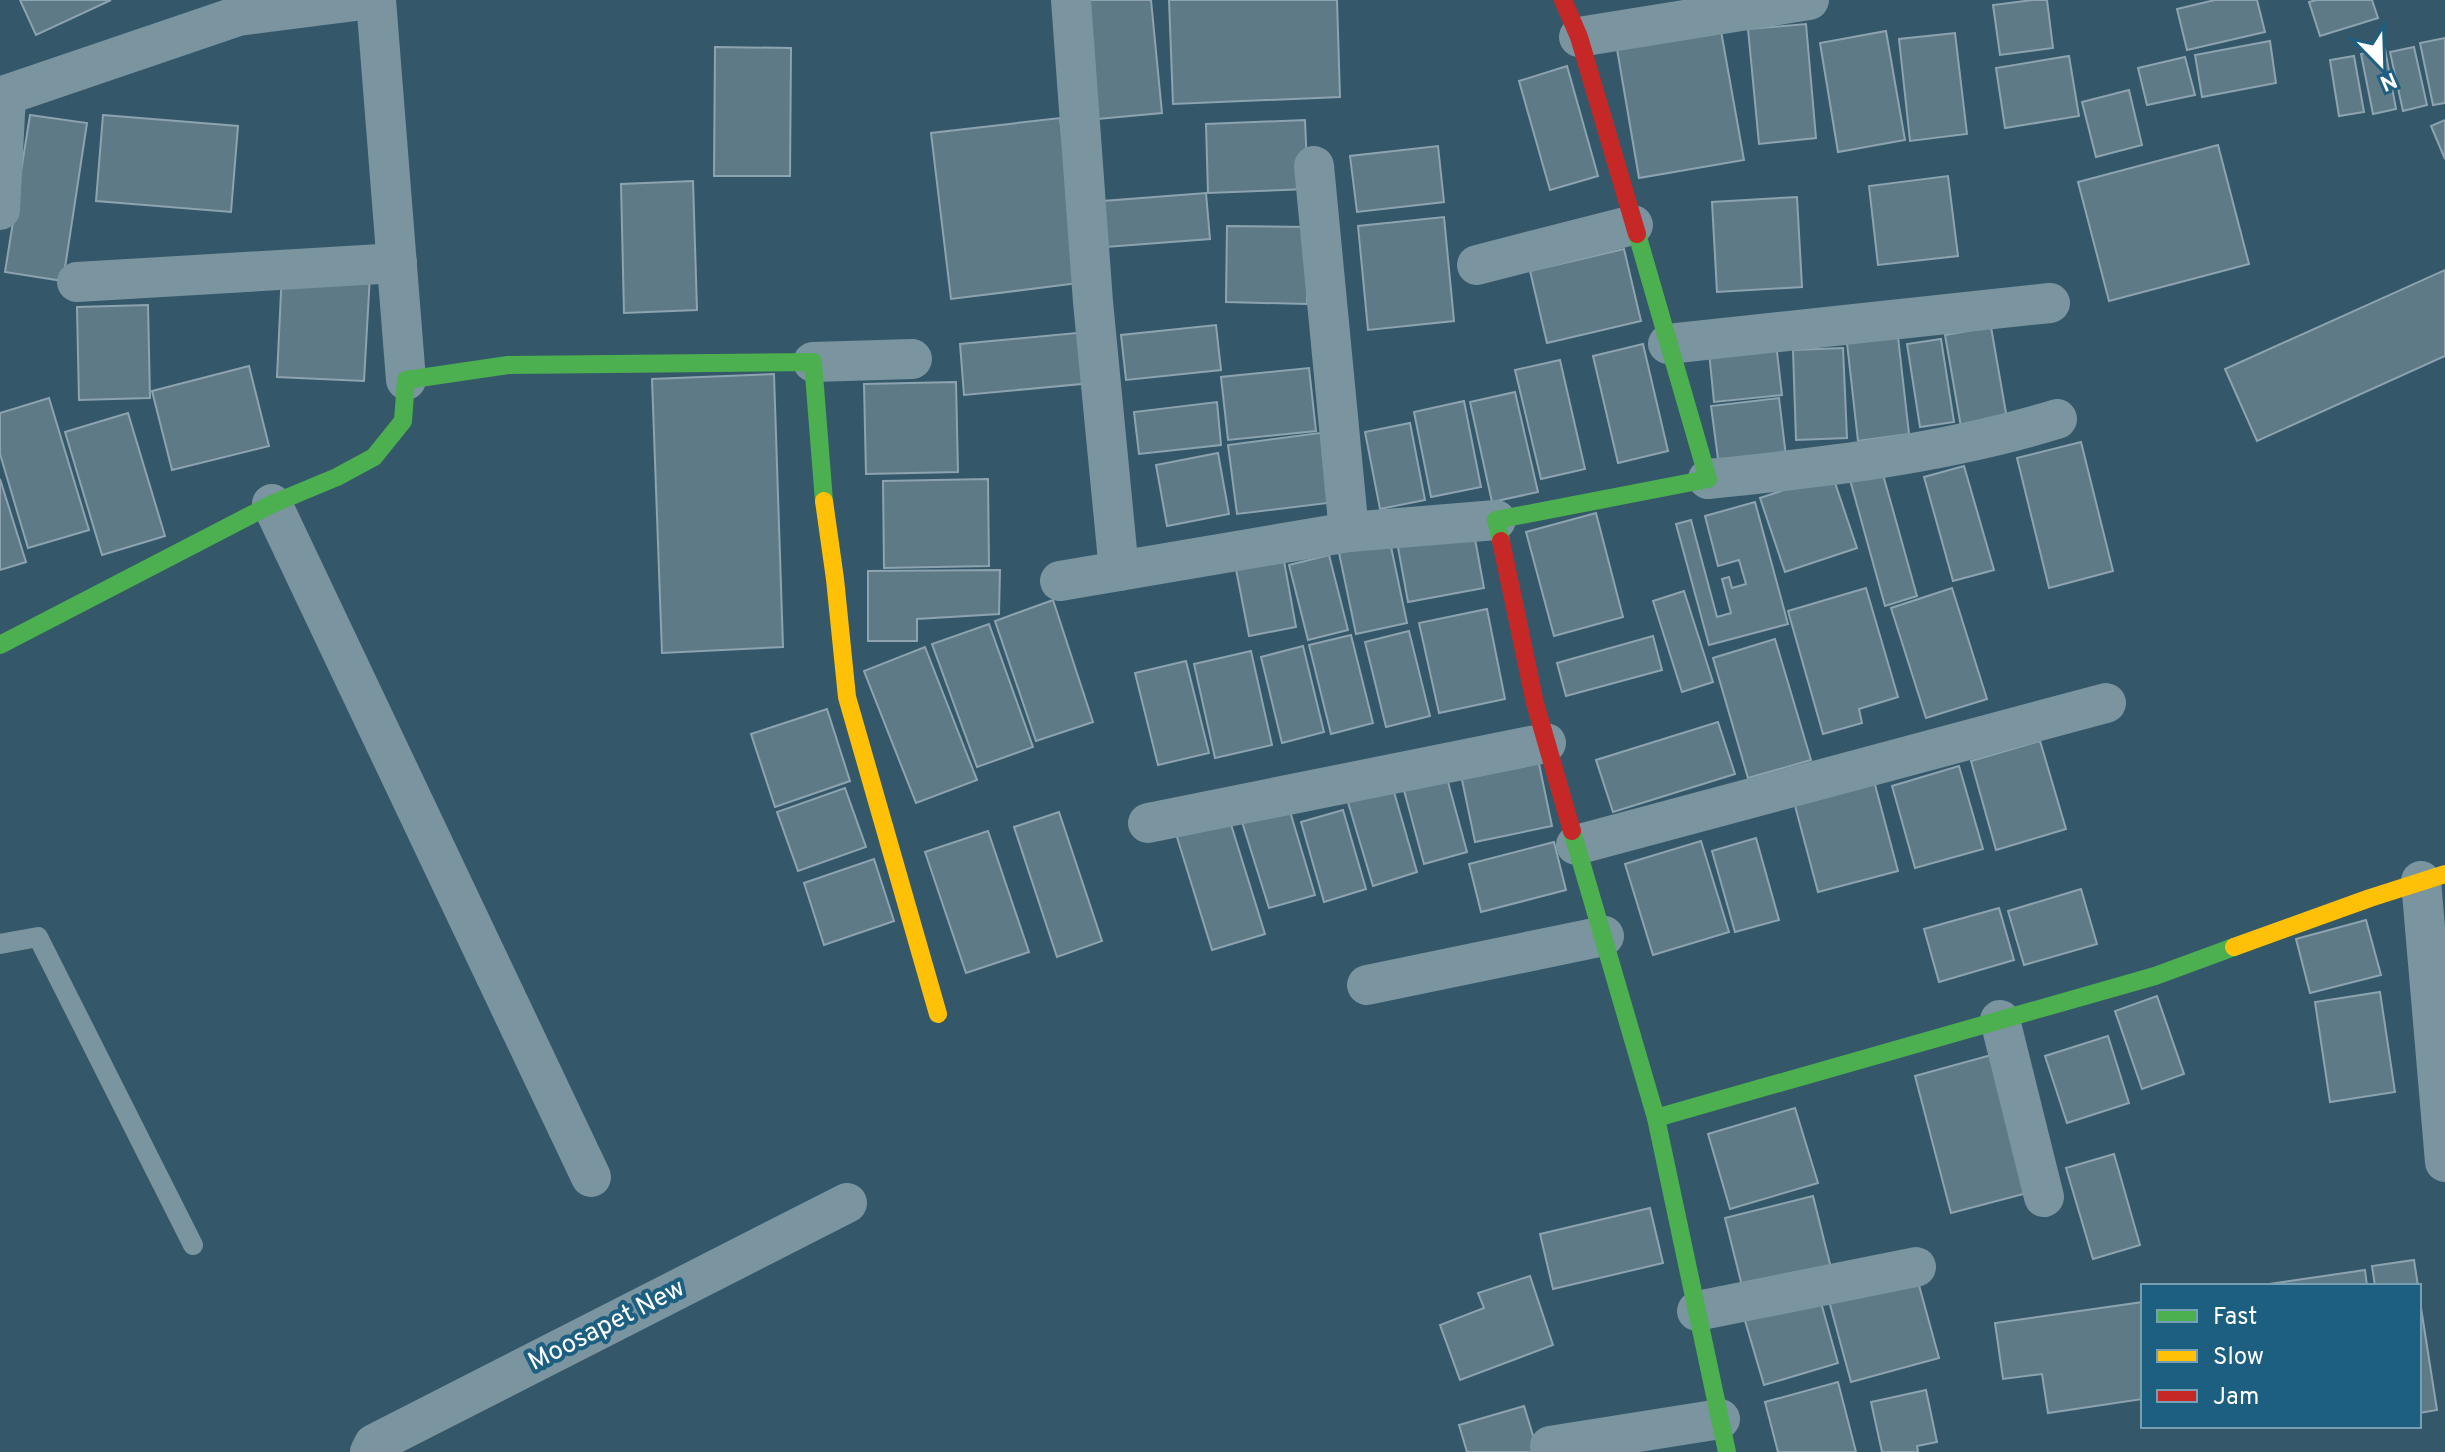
<svg xmlns="http://www.w3.org/2000/svg" width="2445" height="1452" font-family="Overpass,sans-serif">
  <style>
    .building { fill: #5f7a87; stroke: #8da3af; stroke-width: 2 }
    .lines { fill: none; stroke-linecap: round; stroke-linejoin: round }
    .lane { stroke: #7a94a0; stroke-width: 20 }
    .street { stroke: #7a94a0; stroke-width: 40 }
    .fast { stroke: #4caf50; stroke-width: 18 }
    .slow { stroke: #ffc107; stroke-width: 18 }
    .jam { stroke: #c62828; stroke-width: 18 }
    .labels { text-anchor: middle; dominant-baseline: central; stroke-width: 8; stroke-linejoin: round; paint-order: stroke }
    .street-label { font-size: 26px; fill: #fff; stroke: #1d5f81 }
  </style>
  <rect width="100%" height="100%" fill="#34586a"/>
  <g class="building">
    <path d="M20 0H111L36 35Z"/>
    <path d="M1075 0H1151L1162 113 1087 120Z"/>
    <path d="M1169 0H1337L1340 97 1173 104Z"/>
    <path d="M2033 0H2047L2053 48 2000 55 1993 5Z"/>
    <path d="M2215 0H2257L2265 32 2187 50 2177 9Z"/>
    <path d="M2316 0H2372L2378 18 2320 36 2309 2Z"/>
    <path d="M1806 24 1816 138 1759 144 1748 29Z"/>
    <path d="M1721 31 1744 160 1639 178 1617 49Z"/>
    <path d="M1886 31 1905 140 1838 152 1820 43Z"/>
    <path d="M1955 33 1967 134 1910 141 1899 39Z"/>
    <path d="M2445 38V103L2433 105 2420 43Z"/>
    <path d="M2270 41 2276 83 2202 97 2195 55Z"/>
    <path d="M715 47 791 48 790 176H714Z"/>
    <path d="M2414 47 2427 105 2403 111 2390 52Z"/>
    <path d="M2385 49 2396 109 2373 114 2361 54Z"/>
    <path d="M2069 56 2079 116 2005 128 1996 68Z"/>
    <path d="M2354 56 2364 112 2339 116 2330 60Z"/>
    <path d="M2185 57 2195 95 2147 105 2138 68Z"/>
    <path d="M1567 66 1598 176 1550 190 1519 81Z"/>
    <path d="M2129 90 2142 145 2096 157 2082 102Z"/>
    <path d="M30 115 87 123 63 281 5 272Z"/>
    <path d="M103 115 238 126 231 212 96 201Z"/>
    <path d="M1060 118 1079 283 951 299 931 133Z"/>
    <path d="M1305 120 1308 189 1208 193 1206 124Z"/>
    <path d="M2445 120V159L2431 126Z"/>
    <path d="M2218 145 2249 264 2109 301 2078 182Z"/>
    <path d="M1438 146 1444 202 1357 212 1350 156Z"/>
    <path d="M1948 176 1958 256 1878 265 1869 186Z"/>
    <path d="M693 181 697 310 624 313 621 184Z"/>
    <path d="M1206 193 1210 239 1106 247 1103 201Z"/>
    <path d="M1797 197 1802 287 1717 292 1712 202Z"/>
    <path d="M1444 217 1454 321 1368 330 1358 226Z"/>
    <path d="M1227 226 1308 227 1307 304 1226 302Z"/>
    <path d="M1624 249 1641 321 1547 343 1530 271Z"/>
    <path d="M2445 270V356L2257 441 2225 369Z"/>
    <path d="M282 271 370 275 364 381 277 377Z"/>
    <path d="M148 305 150 398 79 400 77 307Z"/>
    <path d="M1216 325 1221 370 1126 380 1121 335Z"/>
    <path d="M1991 327 2007 419 1961 427 1945 335Z"/>
    <path d="M1087 332 1092 383 964 395 960 344Z"/>
    <path d="M1775 335 1782 395 1714 402 1708 342Z"/>
    <path d="M1898 337 1909 434 1858 441 1847 343Z"/>
    <path d="M1941 339 1954 422 1920 427 1907 344Z"/>
    <path d="M1643 344 1668 451 1618 463 1593 356Z"/>
    <path d="M1843 348 1847 438 1796 440 1793 350Z"/>
    <path d="M1560 360 1585 469 1541 479 1515 370Z"/>
    <path d="M249 366 269 446 172 470 152 391Z"/>
    <path d="M1309 368 1316 431 1228 440 1221 377Z"/>
    <path d="M774 374 783 647 662 653 652 379Z"/>
    <path d="M956 382 958 472 866 474 864 384Z"/>
    <path d="M1515 392 1538 492 1492 502 1470 402Z"/>
    <path d="M49 398 89 530 28 548 0 454V413Z"/>
    <path d="M1779 398 1787 465 1720 474 1711 406Z"/>
    <path d="M1464 401 1481 487 1431 497 1414 412Z"/>
    <path d="M1217 402 1221 445 1139 454 1134 412Z"/>
    <path d="M128 413 165 536 102 555 65 432Z"/>
    <path d="M1410 423 1425 500 1380 509 1365 432Z"/>
    <path d="M1327 432 1336 502 1237 514 1228 445Z"/>
    <path d="M2081 442 2113 571 2049 588 2017 458Z"/>
    <path d="M1218 453 1229 514 1167 526 1156 465Z"/>
    <path d="M1964 466 1994 570 1953 581 1924 477Z"/>
    <path d="M1882 471 1917 596 1885 606 1850 480Z"/>
    <path d="M1832 474 1857 548 1785 572 1760 498Z"/>
    <path d="M0 479 26 562 0 570Z"/>
    <path d="M988 479 989 566 884 568 883 481Z"/>
    <path d="M1755 502 1788 624 1709 645 1676 524 1691 520 1717 617 1731 613 1722 579 1729 577 1732 588 1746 584 1739 560 1718 566 1705 516Z"/>
    <path d="M1596 513 1623 617 1554 636 1526 532Z"/>
    <path d="M1473 528 1484 588 1408 602 1397 542Z"/>
    <path d="M1389 537 1407 623 1356 634 1338 548Z"/>
    <path d="M1282 550 1296 627 1249 636 1234 559Z"/>
    <path d="M1329 555 1348 630 1308 640 1289 565Z"/>
    <path d="M1000 570 999 614 917 619V641H868V571Z"/>
    <path d="M1866 588 1898 697 1859 709 1862 723 1823 734 1788 611Z"/>
    <path d="M1952 588 1987 699 1926 718 1891 608Z"/>
    <path d="M1684 591 1713 682 1682 692 1653 601Z"/>
    <path d="M1053 600 1093 722 1036 741 995 621Z"/>
    <path d="M1487 609 1505 699 1439 713 1419 623Z"/>
    <path d="M989 624 1033 747 977 767 932 644Z"/>
    <path d="M1409 631 1430 716 1386 727 1365 642Z"/>
    <path d="M1351 635 1373 723 1331 734 1309 645Z"/>
    <path d="M1653 636 1662 670 1566 696 1557 663Z"/>
    <path d="M1775 639 1811 760 1748 778 1713 658Z"/>
    <path d="M1303 646 1324 732 1282 743 1261 657Z"/>
    <path d="M925 647 977 780 916 803 864 671Z"/>
    <path d="M1251 651 1272 745 1215 758 1194 664Z"/>
    <path d="M1186 661 1209 753 1158 765 1135 673Z"/>
    <path d="M827 709 850 781 775 807 751 734Z"/>
    <path d="M1718 722 1735 774 1613 812 1596 760Z"/>
    <path d="M2040 741 2066 829 1996 850 1971 761Z"/>
    <path d="M1538 759 1552 826 1475 842 1461 775Z"/>
    <path d="M1959 766 1983 849 1915 868 1892 786Z"/>
    <path d="M1445 771 1467 852 1424 864 1402 783Z"/>
    <path d="M1874 781 1898 871 1818 892 1794 802Z"/>
    <path d="M1392 785 1417 872 1373 886 1347 799Z"/>
    <path d="M845 788 866 847 798 871 777 812Z"/>
    <path d="M1289 808 1315 895 1269 908 1242 822Z"/>
    <path d="M1343 810 1366 889 1324 902 1301 822Z"/>
    <path d="M1059 812 1102 941 1057 957 1014 827Z"/>
    <path d="M1229 818 1265 934 1212 950 1176 834Z"/>
    <path d="M988 831 1029 952 966 973 925 852Z"/>
    <path d="M1756 838 1779 920 1735 932 1712 851Z"/>
    <path d="M1701 841 1729 932 1653 955 1625 864Z"/>
    <path d="M1554 842 1566 890 1481 912 1469 864Z"/>
    <path d="M874 859 894 921 824 945 804 883Z"/>
    <path d="M2081 889 2097 944 2024 965 2008 911Z"/>
    <path d="M1999 908 2014 960 1939 982 1924 929Z"/>
    <path d="M2366 920 2381 975 2310 993 2296 939Z"/>
    <path d="M2380 992 2395 1092 2330 1102 2315 1002Z"/>
    <path d="M2157 996 2184 1074 2142 1089 2115 1011Z"/>
    <path d="M2108 1036 2129 1103 2067 1123 2045 1056Z"/>
    <path d="M1995 1054 2031 1192 1951 1213 1915 1076Z"/>
    <path d="M1795 1108 1818 1183 1730 1209 1708 1134Z"/>
    <path d="M2114 1154 2140 1245 2093 1259 2066 1168Z"/>
    <path d="M1813 1196 1831 1268 1743 1290 1725 1218Z"/>
    <path d="M1650 1208 1663 1263 1553 1289 1540 1234Z"/>
    <path d="M2414 1260 2418 1286H2375L2372 1266Z"/>
    <path d="M2365 1270 2367 1286H2255Z"/>
    <path d="M1530 1276 1553 1345 1460 1380 1440 1325 1484 1308 1478 1293Z"/>
    <path d="M1917 1278 1939 1358 1851 1382 1829 1301Z"/>
    <path d="M1818 1292 1838 1363 1764 1385 1743 1314Z"/>
    <path d="M2419 1295 2437 1410 2419 1413Z"/>
    <path d="M2143 1302V1399L2048 1413 2042 1374 2003 1379 1995 1323Z"/>
    <path d="M1838 1382 1856 1452H1778L1765 1402Z"/>
    <path d="M1926 1390 1937 1442 1917 1446 1918 1452H1882L1871 1402Z"/>
    <path d="M1524 1406 1538 1452H1467L1459 1425Z"/>
  </g>
  <g class="lines">
    <path class="lane" d="M0 944 38 937 193 1245"/>
    <g class="street">
      <path d="M376 0 406 380"/>
      <path d="M1071 0 1093 302 1119 571"/>
      <path d="M1579 37 1809 0"/>
      <path d="M0 97 238 16 363 0"/>
      <path d="M1314 166 1349 532"/>
      <path d="M0 210 6 95"/>
      <path d="M1477 265 1633 225"/>
      <path d="M77 282 397 263"/>
      <path d="M1668 344 2050 303"/>
      <path d="M813 362 912 359"/>
      <path d="M1708 479C1826 467 1943 454 2057 419"/>
      <path d="M272 504 591 1177"/>
      <path d="M1060 581 1349 532 1496 520"/>
      <path d="M1148 823 1546 743"/>
      <path d="M1576 845 2106 703"/>
      <path d="M2421 881 2445 1162"/>
      <path d="M1367 985 1604 936"/>
      <path d="M2000 1020 2044 1197"/>
      <path d="M1697 1311 1916 1267"/>
      <path d="M1550 1446 1720 1419"/>
      <path d="M370 1452 374 1444 847 1203"/>
    </g>
    <g class="fast">
      <path d="M1501 541 1496 520 1708 479 1637 234"/>
      <path d="M0 645 272 504 337 477 374 457 403 421 406 380 508 365 813 362 824 501"/>
      <path d="M1572 831 1656 1118 1727 1452"/>
      <path d="M1656 1118 2155 976 2234 947"/>
    </g>
    <g class="slow">
      <path d="M824 501 835 579 847 697 938 1014"/>
      <path d="M2234 947 2370 898 2445 874"/>
    </g>
    <g class="jam">
      <path d="M1563 0 1579 37 1637 234"/>
      <path d="M1501 541 1535 703 1572 831"/>
    </g>
  </g>
  <g class="labels">
    <g class="street-label">
      <text transform="translate(607 1326) rotate(-27)">Moosapet New</text>
    </g>
  </g>
  <rect x="2141" y="1284" width="280" height="144" fill="#1d5f81" stroke="#779fb3" stroke-width="2"/>
  <rect x="2157" y="1310" width="40" height="12" fill="#4caf50" stroke="#779fb3" stroke-width="2"/>
  <text x="2213" y="1324" font-size="24" fill="#ffffff">Fast</text>
  <rect x="2157" y="1350" width="40" height="12" fill="#ffc107" stroke="#779fb3" stroke-width="2"/>
  <text x="2213" y="1364" font-size="24" fill="#ffffff">Slow</text>
  <rect x="2157" y="1390" width="40" height="12" fill="#c62828" stroke="#779fb3" stroke-width="2"/>
  <text x="2213" y="1404" font-size="24" fill="#ffffff">Jam</text>
  <g transform="translate(2381 64) rotate(157)" stroke="#1d5f81" stroke-width="6" paint-order="stroke">
  <path d="M0-6L14 30L0 20L-14 30Z" fill="#ffffff"/>
  <text y="-12" font-size="22" font-weight="bold" text-anchor="middle" fill="#ffffff">N</text>
  </g>
</svg>
